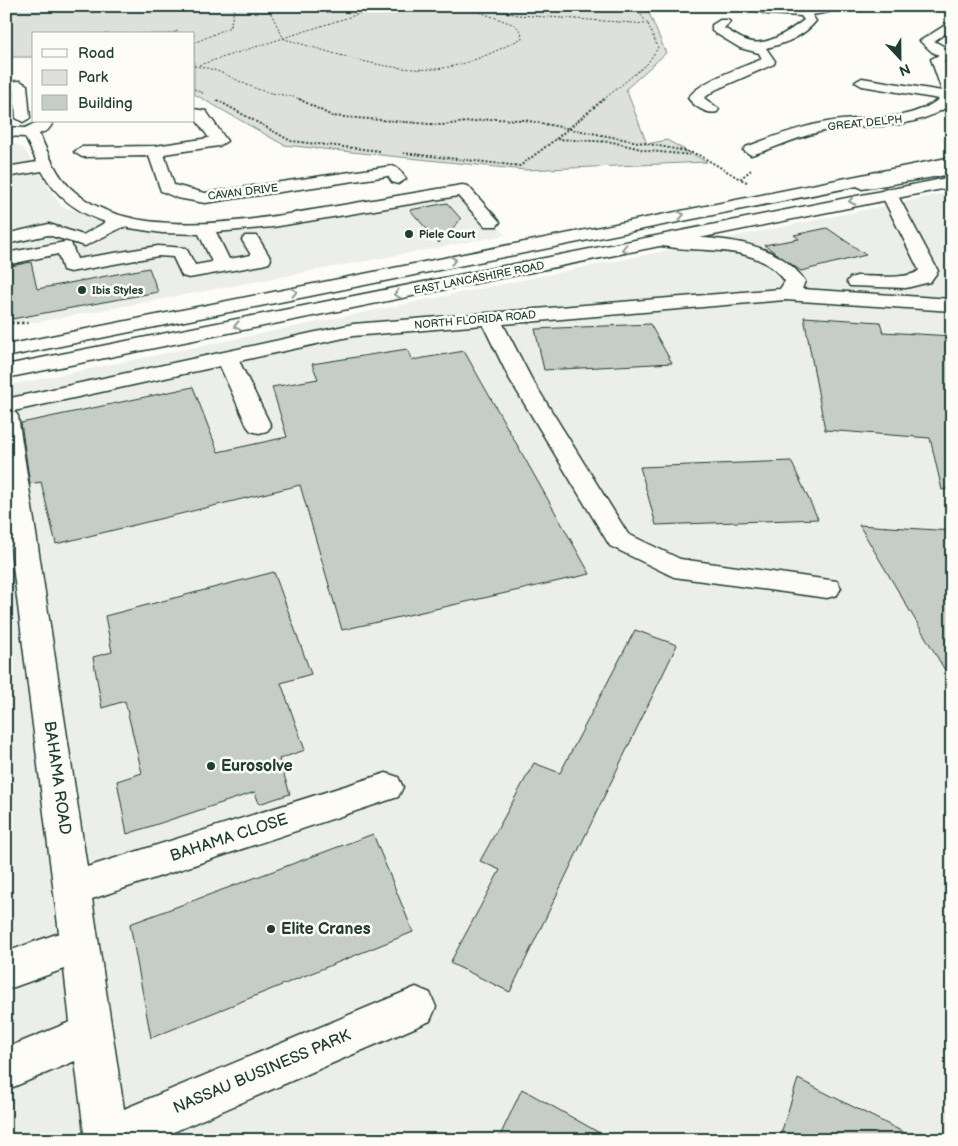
<svg xmlns="http://www.w3.org/2000/svg" width="958" height="1146" font-family="'Balsamiq Sans',sans-serif">
  <style>
    .built { fill: #eceee9 }
    .green { fill: #dde0db; stroke: #7e8e88 }
    .building { fill: #c6cdc7; stroke: #1f3d34 }
    .lines { fill: none; stroke-linecap: round; stroke-linejoin: round }
    .minor-casing { stroke: #1f3d34; stroke-width: 3 }
    .highway-casing { stroke: #1f3d34; stroke-width: 3 }
    .path-far2 { stroke: #1f3d34; stroke-width: 1; stroke-dasharray: 2 2; stroke-linecap: butt }
    .path-far1 { stroke: #1f3d34; stroke-width: 2; stroke-dasharray: 2 2; stroke-linecap: butt }
    .path { stroke: #1f3d34; stroke-width: 2.5; stroke-dasharray: 2.5 2.5; stroke-linecap: butt }
    .minor { fill: #fdfcf7; fill-rule: evenodd }
    .highway { fill: #fdfcf7; fill-rule: evenodd }
    .oneway { stroke: #8e9c96 }
    .poi-dot { fill: #1f3d34; stroke: #fdfcf7; stroke-width: 2 }
    .labels { text-anchor: middle; dominant-baseline: central; stroke-width: 5; stroke-linejoin: round; paint-order: stroke }
    .far-street-label { font-size: 11px; fill: #1f3d34; stroke: #fdfcf7 }
    .far-poi-label { font-size: 11px; font-weight: bold; fill: #1f3d34; stroke: #fdfcf7; text-anchor: start }
    .near-poi-label { font-size: 16px; font-weight: bold; fill: #1f3d34; stroke: #fdfcf7; text-anchor: start }
    .near-street-label { font-size: 16px; fill: #1f3d34; stroke: #fdfcf7 }
  </style>
  <rect width="100%" height="100%" fill="#fdfcf7"/>
  <filter id="ink" filterUnits="userSpaceOnUse"><feTurbulence type="fractalNoise" baseFrequency=".02" numOctaves="2"/><feDisplacementMap in="SourceGraphic" scale="10" xChannelSelector="R" yChannelSelector="G"/><feConvolveMatrix kernelMatrix="1 2 1 2 8 2 1 2 1" color-interpolation-filters="sRGB"/></filter>
  <g filter="url(#ink)">
    <g class="built">
      <path d="M6 140 23 148 61 206 134 230 241 229 469 187 505 235 38 322H6Z"/>
      <path d="M952 192V1140H6V386Z"/>
    </g>
    <path class="green" d="M6 6H646L666 53 626 89 647 144 667 140 707 162 525 170 284 145 194 94V34H173L178 31 168 34H34V57H6Z"/>
    <g class="building">
      <path d="M447 203 461 219 439 243 410 210Z"/>
      <path d="M827 228 866 255 801 271 764 245 799 239 794 235Z"/>
      <path d="M31 262 37 289 149 268 158 292 12 319 11 311 6 309V267Z"/>
      <path d="M804 317 880 322 883 332 952 336V488L942 490 930 438 825 430Z"/>
      <path d="M650 324 672 363 544 370 535 329Z"/>
      <path d="M407 349 412 360 464 351 590 574 342 630 300 485 56 544 41 482 30 484 21 423 193 387 218 452 287 437 272 387 318 379 312 364Z"/>
      <path d="M791 461 818 519 656 525 640 467Z"/>
      <path d="M859 525 952 531V682Z"/>
      <path d="M274 572 311 674 281 683 305 750 279 759 290 794 259 804 255 792 127 834 117 781 142 773 125 701 102 708 93 657 112 652 105 616Z"/>
      <path d="M635 630 677 645 510 992 450 963 500 870 480 861 534 763 560 773Z"/>
      <path d="M373 834 413 932 151 1038 130 924Z"/>
      <path d="M798 1079 919 1140H779Z"/>
      <path d="M522 1089 612 1140H498Z"/>
    </g>
    <g class="lines">
      <defs>
        <g id="minor">
          <path d="M743 6 791 9 839 6 829 12 812 15 816 21C804 36 785 44 766 48L775 61 774 64 715 90 704 98 719 109 717 112C707 115 694 106 688 98 701 80 741 68 762 59L759 53 740 48 712 31V25L720 20H728L730 22 724 28C731 32 738 37 745 40 765 49 789 31 804 20L801 16 767 14Z"/>
          <path d="M952 21V29L934 41 952 51V59L944 61 952 82V103C914 133 868 122 824 131 799 136 776 148 751 155L743 150 746 147C772 137 799 127 827 122 864 115 907 124 939 99L862 86 855 82 862 78 942 91 931 59 939 55 932 52 920 41Z"/>
          <path d="M20 81 27 85 30 118 23 122 16 118 14 90H6V82Z"/>
          <path d="M194 109 206 111 227 141 219 146 164 154 174 185 205 193 392 166 398 168 406 179 398 184 392 182 388 176 205 203 177 198 161 191 149 156 82 157 74 152 82 147 155 146 209 138 194 117Z"/>
          <path d="M39 121 53 123 48 130 39 134C49 154 56 176 74 191 134 244 258 219 331 207 375 200 418 192 462 185L468 186 500 222 497 226H485L458 196 273 227 216 232 229 259 251 255 242 240 245 236H257L271 259 269 263 262 265 189 278 182 276 173 257 158 256 70 272 63 270 58 254 6 265V253L65 242 71 243 77 259 158 246 186 248 195 265 212 262 199 234 162 233 123 227 85 246 48 235 6 244V234L49 224 83 235 106 222C78 213 56 197 42 171L6 177V167L37 162 25 137 6 136V127L25 128Z"/>
          <path d="M952 164V174L862 189 854 184 862 179Z"/>
          <path d="M889 189 895 190 897 194 938 271 930 282 906 288 850 286 847 282 850 278 857 276C871 276 911 280 919 270L881 194 883 190Z"/>
          <path d="M663 236C712 239 774 236 805 281L802 289 952 299V311L785 300 503 324 531 378 628 534 680 559 837 581 841 588 837 595 827 598 674 577 610 546 509 378 483 325 353 336 239 361 271 426 267 431 259 433 251 431 247 426 220 366 14 411 18 416 87 867 386 773 398 777 403 787 398 797 92 899 124 1109 416 987 430 993 436 1007 430 1021 155 1140H85L75 1061 6 1090V1048L70 1022 64 969 6 990V952L59 933 6 510V399L353 324 780 289 785 281C755 240 700 255 657 245L654 241 657 237Z"/>
        </g>
        <g id="highway">
          <path d="M952 157V167L6 357V345Z"/>
          <path d="M952 177V187L6 378V365Z"/>
        </g>
      </defs>
      <use href="#minor" class="minor-casing"/>
      <use href="#highway" class="highway-casing"/>
      <g class="path-far2">
        <path d="M267 6 284 39C332 52 384 72 435 69 466 66 495 52 522 38L521 31 515 25 463 6"/>
        <path d="M476 6 518 15 648 24"/>
        <path d="M194 43 230 27 235 6"/>
        <path d="M199 65 365 12 376 6"/>
        <path d="M194 66C223 69 234 81 260 90 273 95 289 94 302 100"/>
        <path d="M194 89 205 94"/>
        <path d="M603 100 647 64 658 48 648 24 634 6"/>
      </g>
      <g class="path-far1">
        <path d="M299 99 332 116 442 125 493 119 524 120 685 151 699 155 740 179"/>
        <path d="M604 99 556 139 612 142 649 151 692 155"/>
        <path d="M217 100 291 141 380 151"/>
        <path d="M403 153 520 166 556 139"/>
        <path d="M747 182 740 179 751 170"/>
      </g>
      <path class="path" d="M6 323H29"/>
      <use href="#minor" class="minor"/>
      <use href="#highway" class="highway"/>
    </g>
    <defs><path id="oneway-chevron" d="M-2-3.5L2.5 0L-2 3.5" fill="none" stroke-width="1.6" stroke-linecap="round" stroke-linejoin="round" transform="scale(1.25)"/></defs>
    <g class="oneway">
      <use href="#oneway-chevron" transform="translate(852 201) rotate(168)"/>
      <use href="#oneway-chevron" transform="translate(681 215) rotate(-11)"/>
      <use href="#oneway-chevron" transform="translate(625 249) rotate(168)"/>
      <use href="#oneway-chevron" transform="translate(453 260) rotate(-11)"/>
      <use href="#oneway-chevron" transform="translate(294 292) rotate(-11)"/>
      <use href="#oneway-chevron" transform="translate(397 294) rotate(169)"/>
      <use href="#oneway-chevron" transform="translate(237 326) rotate(169)"/>
    </g>
  </g>
  <g class="poi-dot">
    <circle cx="409" cy="234" r="5"/>
    <circle cx="82" cy="290" r="5"/>
    <circle cx="211" cy="766" r="5"/>
    <circle cx="271" cy="929" r="5"/>
  </g>
  <g class="labels">
    <g class="far-street-label">
      <text transform="translate(865 123) rotate(-6)">GREAT DELPH</text>
      <text transform="translate(243 192) rotate(-7)">CAVAN DRIVE</text>
      <text transform="translate(479 278) rotate(-11)">EAST LANCASHIRE ROAD</text>
      <text transform="translate(475 320) rotate(-5)">NORTH FLORIDA ROAD</text>
    </g>
    <g class="far-poi-label">
      <text x="419" y="234">Piele Court</text>
      <text x="92" y="290">Ibis Styles</text>
    </g>
    <g class="near-poi-label">
      <text x="221" y="766">Eurosolve</text>
      <text x="281" y="929">Elite Cranes</text>
    </g>
    <g class="near-street-label">
      <text transform="translate(57 778) rotate(82)">BAHAMA ROAD</text>
      <text transform="translate(229 838) rotate(-18)">BAHAMA CLOSE</text>
      <text transform="translate(262 1072) rotate(-23)">NASSAU BUSINESS PARK</text>
    </g>
  </g>
  <rect width="958" height="1146" fill="none" stroke="#fdfcf7" stroke-width="25"/>
  <rect x="12" y="12" width="933" height="1121" fill="none" stroke="#1f3d34" stroke-width="2" filter="url(#ink)"/>
  <rect x="32" y="32" width="162" height="90" fill="#fdfcf7" stroke="#a4b0a9"/>
  <rect x="42" y="49" width="25" height="8" fill="#fdfcf7" stroke="#a4b0a9"/>
  <text x="78" y="58" font-size="15" fill="#1f3d34">Road</text>
  <rect x="42" y="70" width="25" height="15" fill="#dde0db" stroke="#a4b0a9"/>
  <text x="78" y="82" font-size="15" fill="#1f3d34">Park</text>
  <rect x="42" y="95" width="25" height="15" fill="#c6cdc7" stroke="#a4b0a9"/>
  <text x="78" y="108" font-size="15" fill="#1f3d34">Building</text>
  <g transform="translate(900 58) rotate(158)" stroke="#fdfcf7" stroke-width="4" paint-order="stroke">
  <path d="M0-4L9 19L0 12L-9 19Z" fill="#1f3d34"/>
  <text y="-8" font-size="14" font-weight="bold" text-anchor="middle" fill="#1f3d34">N</text>
  </g>
</svg>
